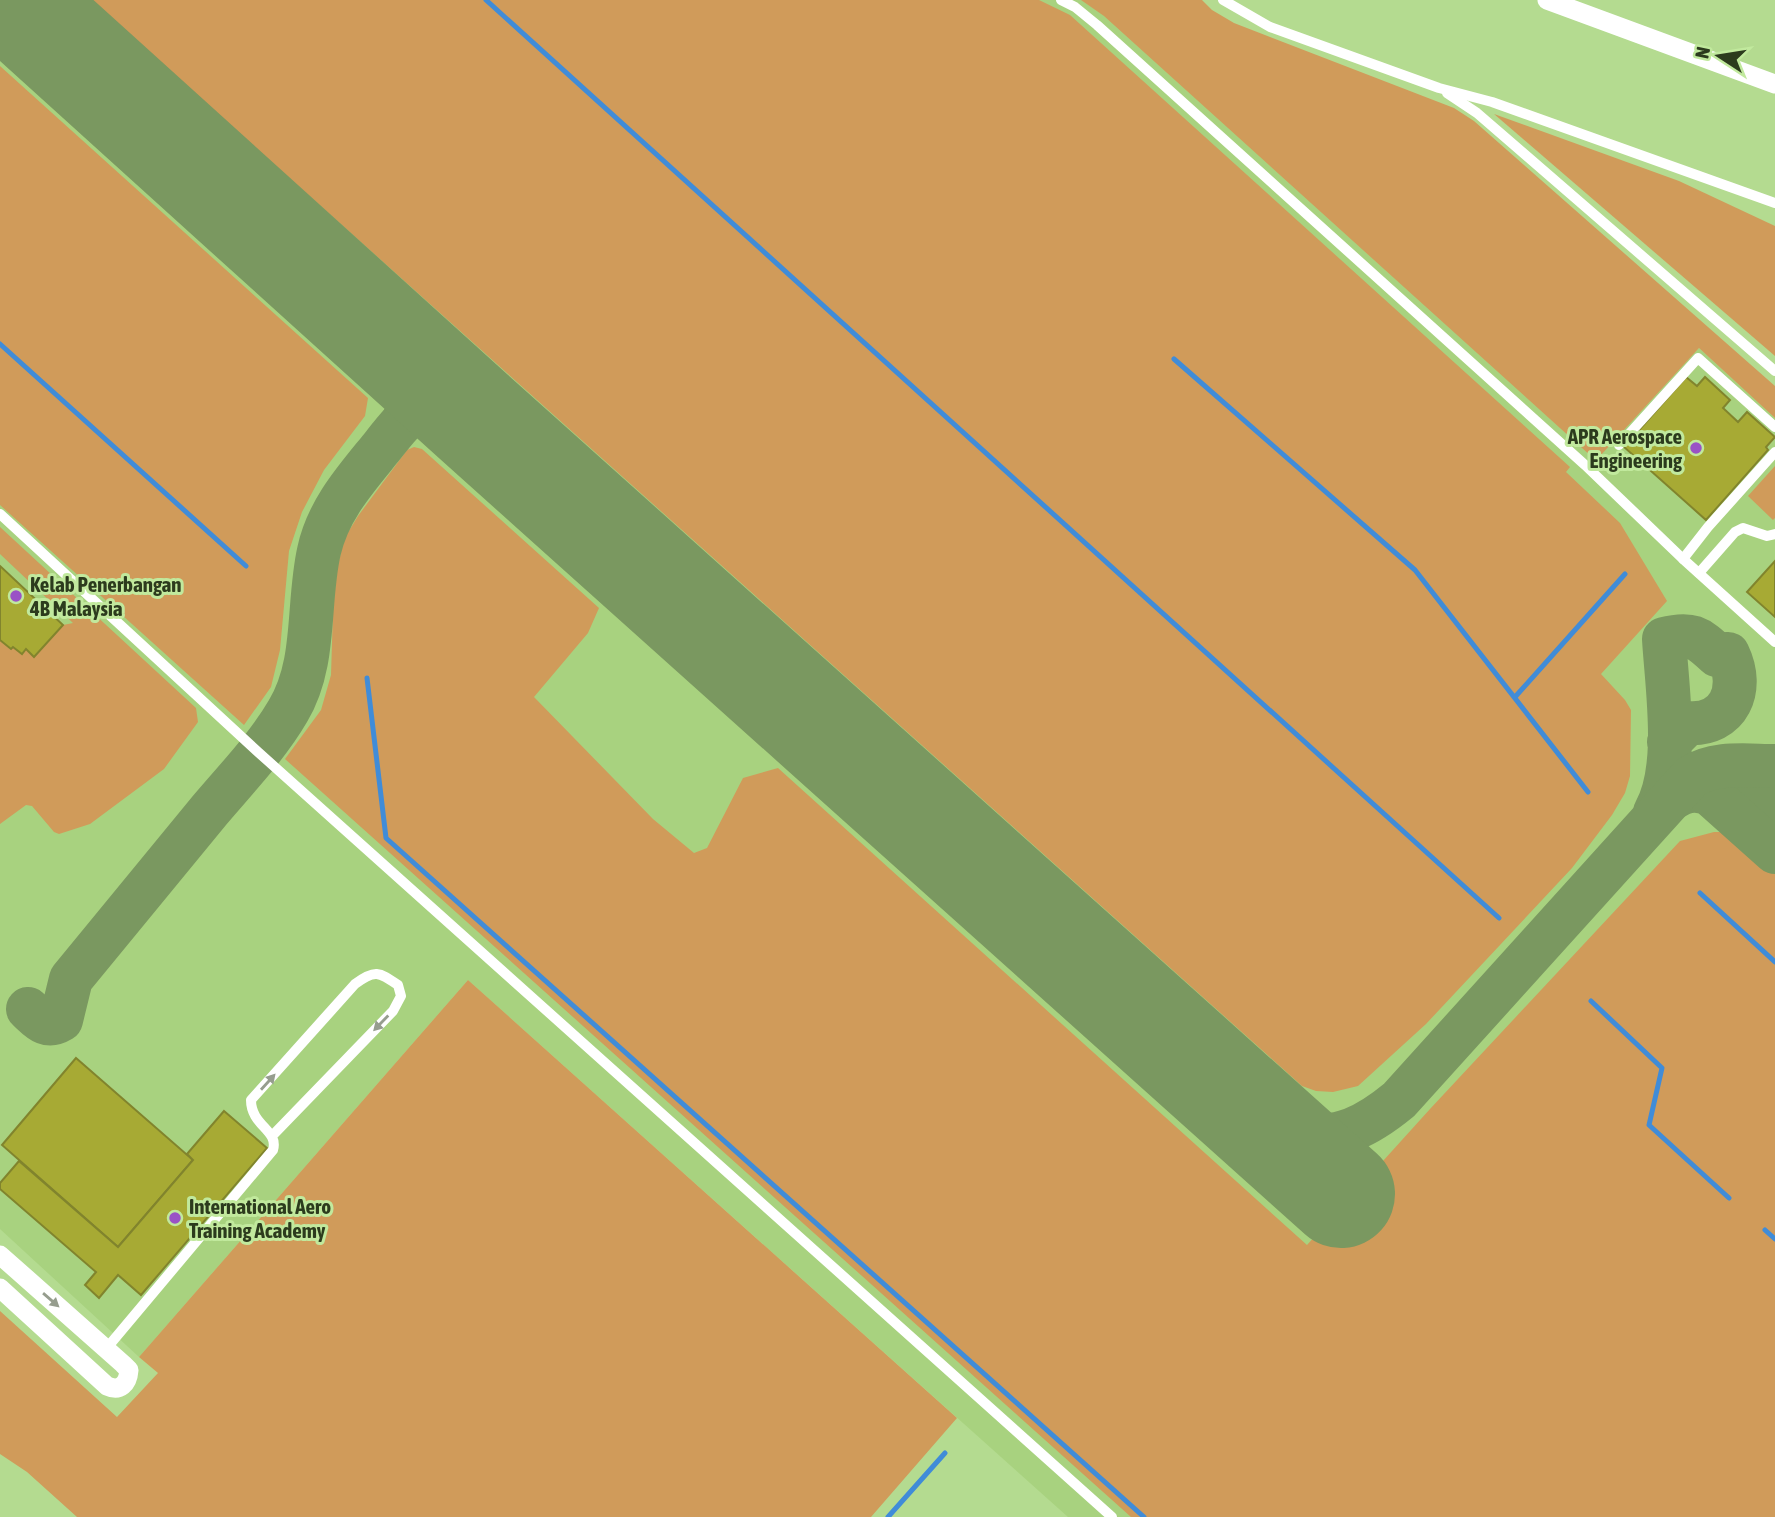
<svg xmlns="http://www.w3.org/2000/svg" width="1775" height="1517" font-family="'Asap Condensed',sans-serif">
  <style>
    .built { fill: #a8d27f }
    .green { fill: #d09b5a }
    .lines { fill: none; stroke-linecap: round; stroke-linejoin: round }
    .stream { stroke: #408cd8; stroke-width: 5 }
    .taxiway { stroke: #7a9860; stroke-width: 44 }
    .runway { stroke: #7a9860; stroke-width: 108 }
    .building { fill: #a7aa34; stroke: #81842d; stroke-width: 2 }
    .lane { stroke: #fff; stroke-width: 10 }
    .street { stroke: #fff; stroke-width: 19 }
    .oneway { fill: #969d8e }
    .poi-dot { fill: #9a52c6; stroke: #c1e99d; stroke-width: 2.5 }
    .labels { text-anchor: middle; dominant-baseline: central; stroke-width: 6; stroke-linejoin: round; paint-order: stroke }
    .poi-label { font-size: 21px; font-weight: bold; fill: #2c3b1d; stroke: #c1e99d; text-anchor: start }
  </style>
  <rect width="100%" height="100%" fill="#b4db90"/>
  <path class="built" d="M0 0H1093L1600 455 1699 348 1775 418V1517H1068L468 980 139 1357 0 1229Z"/>
  <g class="green">
    <path d="M91 0H1039L1070 15 1570 467 1566 472 1620 523 1667 601 1601 674 1625 700 1631 710 1630 776 1625 793 1612 815 1572 868 1426 1024 1358 1086 1333 1092 1316 1091 1302 1086Z"/>
    <path d="M1081 0H1202L1212 10 1234 23 1454 108 1474 121 1775 386V418L1699 348 1601 455 1592 457 1104 16Z"/>
    <path d="M0 66 368 398 365 416 324 470 302 512 289 551 280 650 271 687 244 725 0 505Z"/>
    <path d="M1494 114 1679 181 1775 226V356Z"/>
    <path d="M414 447 422 449 599 608 588 633 534 697 653 819 694 853 707 848 743 778 778 768 1307 1245 1430 1109 1680 841 1714 832H1730L1775 874V1517H1131L285 759 321 710 331 675 333 610 337 569 344 539 358 516 407 450Z"/>
    <path d="M1775 466V518L1773 520 1748 496Z"/>
    <path d="M0 527 196 708 198 722 164 769 90 824 59 834 54 832 32 806 26 805 0 824V640L10 649 13 647 22 654 26 649 34 656 63 625 73 623 0 554Z"/>
    <path d="M468 980 957 1418 871 1517H77L27 1472 0 1454V1311L117 1417 158 1373 139 1357Z"/>
  </g>
  <g class="lines">
    <g class="stream">
      <path d="M486 0 1499 918"/>
      <path d="M0 344 246 566"/>
      <path d="M1174 359 1415 570 1588 792"/>
      <path d="M367 678 386 838 1144 1517"/>
      <path d="M1515 697 1625 574"/>
      <path d="M1700 893 1775 962"/>
      <path d="M1591 1001 1662 1068 1649 1125 1729 1198"/>
      <path d="M1765 1230 1775 1239"/>
      <path d="M888 1517 945 1453"/>
    </g>
    <g class="taxiway">
      <path d="M399 349C413 373 420 395 404 419"/>
      <path d="M1741 777 1775 808"/>
      <path d="M1666 802C1682 792 1692 787 1710 794L1775 852"/>
      <path d="M1655 812C1680 768 1667 689 1664 639 1691 632 1698 637 1717 655L1728 654C1745 689 1729 726 1688 723L1669 742"/>
      <path d="M28 1009C39 1019 46 1029 61 1020L71 979C117 923 163 867 209 811 236 779 267 747 288 711 317 663 307 604 319 551 328 510 355 480 381 448 413 407 422 397 474 417"/>
      <path d="M1225 1089C1294 1135 1326 1160 1399 1100L1691 777C1715 761 1747 766 1775 766"/>
    </g>
    <path class="runway" d="M13 0 474 417 1341 1194"/>
  </g>
  <g class="building">
    <path d="M1686 377 1697 386 1705 377 1730 400 1723 408 1738 422 1747 412 1775 437 1766 447 1768 450 1706 520 1624 447Z"/>
    <path d="M1775 561V617L1747 592Z"/>
    <path d="M0 566 63 625 34 657 26 649 22 654 13 647 11 649 0 640Z"/>
    <path d="M76 1058 193 1160 118 1247 2 1145Z"/>
    <path d="M224 1111 267 1148 141 1295 118 1275 99 1298 85 1285 96 1272 0 1189V1183L19 1161 118 1247 193 1160 187 1154Z"/>
  </g>
  <g class="lines">
    <g class="lane">
      <path d="M1061 0 1075 7 1097 25 1585 465 1683 559 1775 642"/>
      <path d="M1223 0 1270 27 1439 88 1492 102 1775 203"/>
      <path d="M1447 93 1477 113 1775 371"/>
      <path d="M1619 445 1698 358 1775 427"/>
      <path d="M0 514 258 752 1112 1517"/>
      <path d="M1683 559 1708 527 1775 452"/>
      <path d="M1699 573 1735 532 1743 528 1767 536 1775 534"/>
      <path d="M106 1349 273 1150C279 1130 251 1126 251 1100L355 984C375 969 379 972 398 985L401 996 393 1011 272 1136"/>
    </g>
    <g class="street">
      <path d="M1547 0 1775 84"/>
      <path d="M0 1255 123 1364 129 1370C128 1384 120 1392 107 1386L0 1288"/>
    </g>
  </g>
  <defs><path id="oneway-solid" d="M-6-.8H1V-3.2L6.5 0L1 3.2V.8H-6Z" transform="scale(1.75)"/></defs>
  <g class="oneway">
    <use href="#oneway-solid" transform="translate(381 1023) rotate(134)"/>
    <use href="#oneway-solid" transform="translate(268 1082) rotate(-48)"/>
    <use href="#oneway-solid" transform="translate(51 1300) rotate(41)"/>
  </g>
  <g class="poi-dot">
    <circle cx="1696" cy="448" r="7"/>
    <circle cx="16" cy="596" r="7"/>
    <circle cx="175" cy="1218" r="7"/>
  </g>
  <g class="labels">
    <g class="poi-label">
      <text x="1682" y="436" text-anchor="end">APR Aerospace<tspan x="1682" dy="24">Engineering</tspan></text>
      <text x="30" y="584">Kelab Penerbangan<tspan x="30" dy="24">4B Malaysia</tspan></text>
      <text x="189" y="1206">International Aero<tspan x="189" dy="24">Training Academy</tspan></text>
    </g>
  </g>
  <g transform="translate(1719 56) rotate(282)" stroke="#c1e99d" stroke-width="5" paint-order="stroke">
  <path d="M0-5L12 26L0 18L-12 26Z" fill="#2c3b1d"/>
  <text y="-10" font-size="19" font-weight="bold" text-anchor="middle" fill="#2c3b1d">N</text>
  </g>
</svg>
